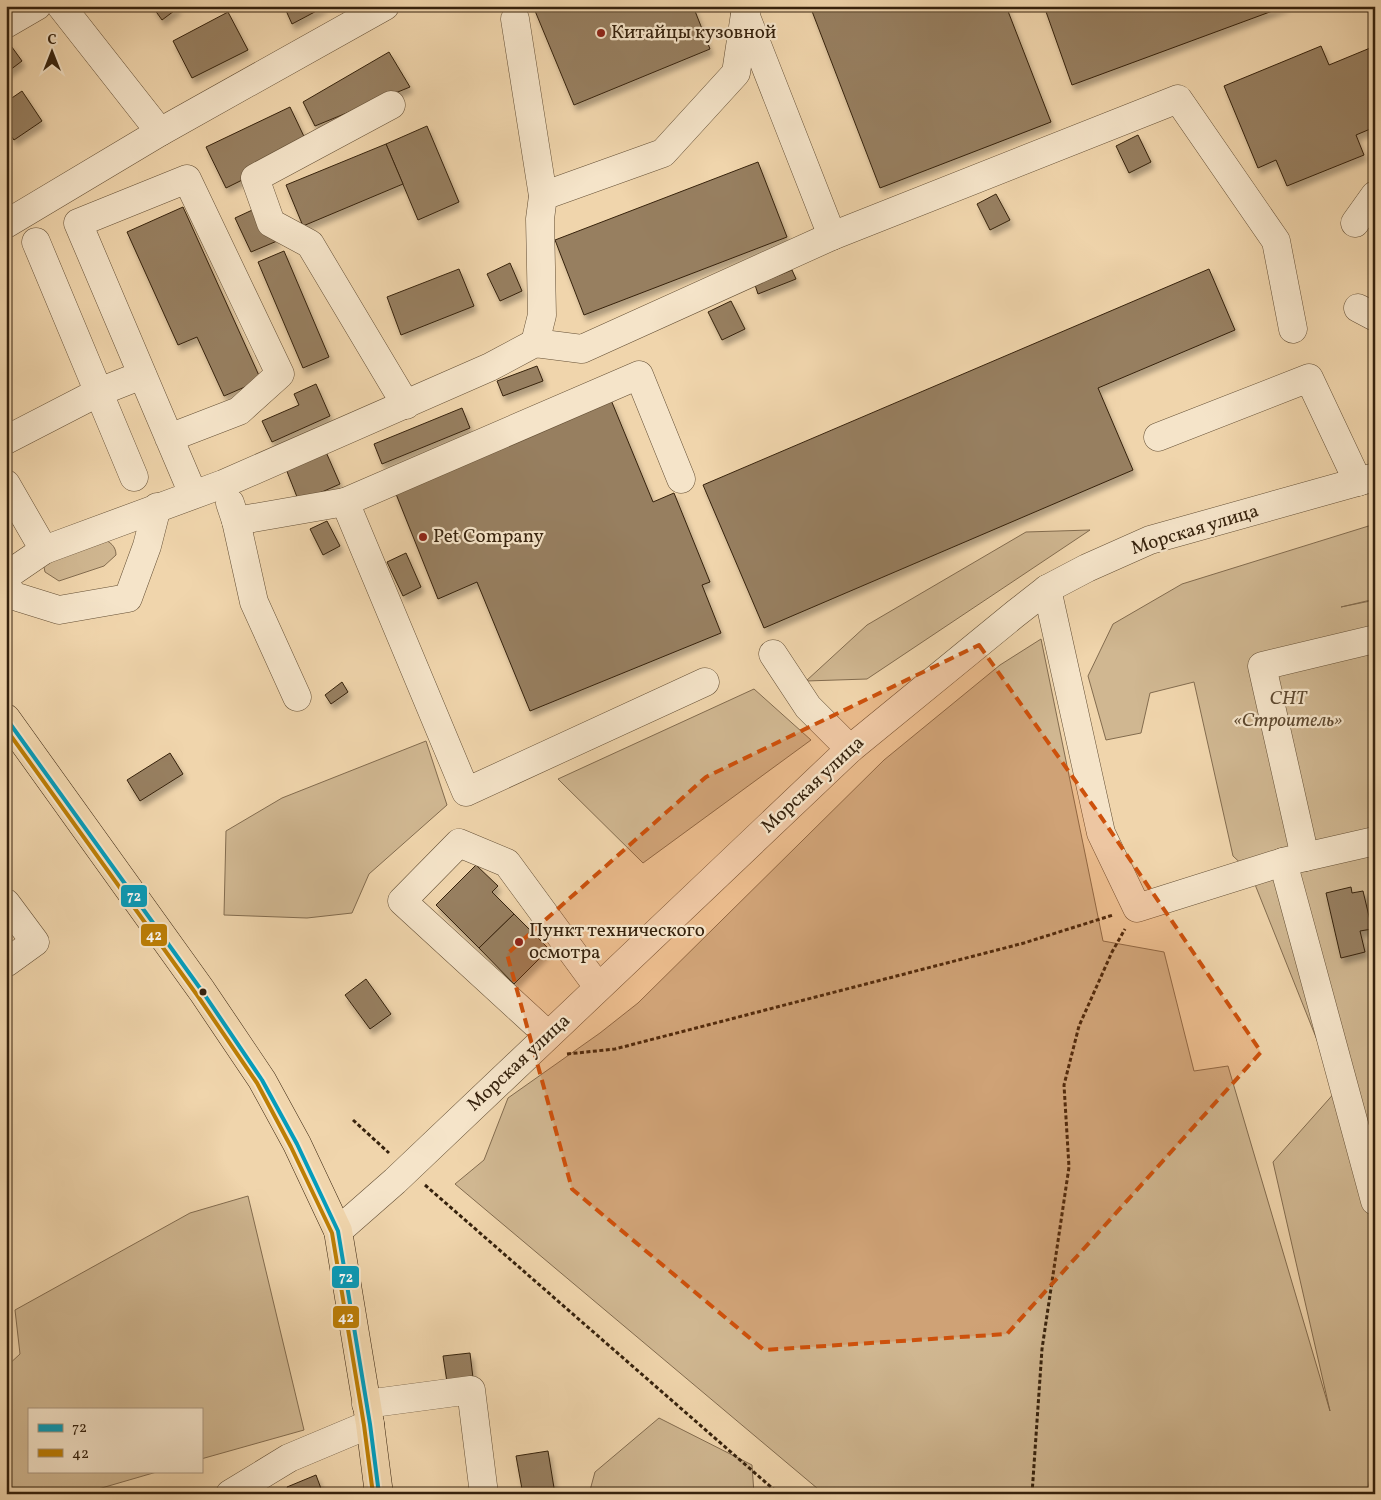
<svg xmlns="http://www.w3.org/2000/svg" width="1381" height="1500" font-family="Vollkorn,serif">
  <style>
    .green { fill: #d0b791; stroke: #836c4f }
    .water { fill: #b19876; stroke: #80694c }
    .building { fill: #977f60; stroke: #36220d; filter: url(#shadow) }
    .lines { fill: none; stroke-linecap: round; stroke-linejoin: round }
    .minor-casing { stroke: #644f35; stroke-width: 29 }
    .major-casing { stroke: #36220d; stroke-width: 29 }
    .path { stroke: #36220d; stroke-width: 3; stroke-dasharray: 4 2.5; stroke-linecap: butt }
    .minor { stroke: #f5e4c9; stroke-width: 28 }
    .major { stroke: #f0d5ac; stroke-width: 28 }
    .bus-1-casing { stroke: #f5e4c9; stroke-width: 8 }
    .bus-2-casing { stroke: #f5e4c9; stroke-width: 8 }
    .bus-1 { stroke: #059cbb; stroke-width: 4 }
    .bus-2 { stroke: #bd7e04; stroke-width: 4 }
    .marked { fill: #cd510c; fill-opacity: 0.2; stroke: #cd510c; stroke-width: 4; stroke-dasharray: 10 6; stroke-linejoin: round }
    .poi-dot { fill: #8f2418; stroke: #f5e4c9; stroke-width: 2 }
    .bus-dot { fill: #36220d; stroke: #f5e4c9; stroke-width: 2 }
    .labels { text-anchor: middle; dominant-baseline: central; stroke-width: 4.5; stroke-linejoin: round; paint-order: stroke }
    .poi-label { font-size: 19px; fill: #36220d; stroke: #f5e4c9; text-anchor: start }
    .street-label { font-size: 19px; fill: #36220d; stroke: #f5e4c9 }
    .park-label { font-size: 19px; font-style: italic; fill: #5c472e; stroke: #f5e4c9 }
    .line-badge { stroke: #f5e4c9; stroke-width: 2 }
    .badge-label { font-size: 14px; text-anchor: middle; font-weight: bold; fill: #fff }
  </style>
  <defs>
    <filter id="shadow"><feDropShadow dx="3" dy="5.5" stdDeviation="2.5" flood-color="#0004"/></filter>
  </defs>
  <rect width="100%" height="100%" fill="#f0d5ac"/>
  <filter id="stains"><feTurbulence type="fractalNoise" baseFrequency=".004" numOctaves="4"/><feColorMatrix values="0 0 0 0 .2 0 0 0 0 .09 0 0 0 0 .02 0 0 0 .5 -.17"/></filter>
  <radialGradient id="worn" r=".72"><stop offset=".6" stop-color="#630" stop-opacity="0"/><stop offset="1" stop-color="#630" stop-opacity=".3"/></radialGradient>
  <g class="green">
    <path d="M1375 524V599L1341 607 1375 600V1494H824L455 1184 484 1160 508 1098 600 1033 638 1003 884 760 1000 665 1041 639 1103 941 1164 952 1194 1071 1228 1066 1330 1411 1273 1162 1337 1090 1250 872 1233 856 1194 682 1150 693 1141 733 1106 740 1088 676 1113 624 1182 584Z"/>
    <path d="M1090 530 867 679 806 681 867 625 1026 532Z"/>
    <path d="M102 538C110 542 116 546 116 555L104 566 59 581 45 572 43 562Z"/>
    <path d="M754 689 811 740 643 863 558 779Z"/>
    <path d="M426 741 447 805 369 874 352 913 307 918 224 915 226 831 282 798Z"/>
    <path d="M248 1196 304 1430 201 1459V1409H29V1471H160L81 1494H6V1367L20 1354 15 1310 190 1213Z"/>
    <path d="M659 1418 752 1465 754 1494H589L595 1472Z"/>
  </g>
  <path class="water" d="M1375 1474V1494H1367L1370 1478Z"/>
  <g class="building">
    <path d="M152 6H177L178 8 162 20Z"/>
    <path d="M284 6H326L292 24Z"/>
    <path d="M533 6H693L710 49 574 105Z"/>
    <path d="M810 6H1006L1051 122 880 188Z"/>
    <path d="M1044 6H1286L1072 85Z"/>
    <path d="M228 12 248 50 192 78 173 41Z"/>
    <path d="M9 43 22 61 6 73V45Z"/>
    <path d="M1321 46 1329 65 1375 46V127L1356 135 1364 155 1287 186 1276 160 1258 168 1224 86Z"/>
    <path d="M389 52 410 87 315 126 303 102Z"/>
    <path d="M22 91 42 121 14 140 6 129V102Z"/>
    <path d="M290 107 309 147 226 188 206 147Z"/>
    <path d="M427 126 459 202 418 220 386 144Z"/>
    <path d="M1138 135 1151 162 1129 173 1116 146Z"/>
    <path d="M386 144 403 184 303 226 286 185Z"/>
    <path d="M758 162 787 237 584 315 555 240Z"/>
    <path d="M996 194 1010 220 990 230 977 204Z"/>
    <path d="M261 206 277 241 251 252 235 218Z"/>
    <path d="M183 207 261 380 224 396 197 337 178 345 127 232Z"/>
    <path d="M284 251 329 357 303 368 258 262Z"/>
    <path d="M510 263 522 291 500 301 487 274Z"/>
    <path d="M459 269 474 306 401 335 387 297Z"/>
    <path d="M1209 269 1235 330 1098 388 1133 470 764 628 703 485Z"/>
    <path d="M792 270 796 279 758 294 755 285Z"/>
    <path d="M731 301 745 329 722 340 708 312Z"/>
    <path d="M537 366 543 381 503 396 497 381Z"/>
    <path d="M316 384 330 416 272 442 262 421 299 405 294 394Z"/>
    <path d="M611 400 653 502 674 493 710 582 702 585 721 633 530 711 477 582 438 599 394 489Z"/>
    <path d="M462 408 470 428 382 464 374 444Z"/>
    <path d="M326 452 340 484 299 502 286 469Z"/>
    <path d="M327 521 340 546 323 555 310 529Z"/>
    <path d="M406 553 421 587 403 596 387 562Z"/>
    <path d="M342 682 348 692 331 704 325 695Z"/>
    <path d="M170 753 183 774 140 801 127 780Z"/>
    <path d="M476 865 498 886 492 892 514 914 479 948 436 905Z"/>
    <path d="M1351 887 1352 893 1363 891 1372 929 1360 931 1365 952 1341 958 1326 893Z"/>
    <path d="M514 914 549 949 514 984 479 948Z"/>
    <path d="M366 979 391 1014 370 1029 345 995Z"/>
    <path d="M470 1353 473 1378 447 1382 443 1356Z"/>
    <path d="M548 1451 555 1494H516L515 1489H522L516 1456Z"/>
    <path d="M316 1475 323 1494H290L287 1487Z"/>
  </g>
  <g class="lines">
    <defs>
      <g id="minor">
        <path d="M61 6 160 132"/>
        <path d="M748 6 745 14 832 236 1178 99 1276 241 1293 329"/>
        <path d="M515 19 543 196"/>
        <path d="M6 24 37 6"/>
        <path d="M391 105 255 178 271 223 310 244 406 405"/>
        <path d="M1355 223 1375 195"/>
        <path d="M6 224 160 132 385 6"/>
        <path d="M36 242 134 477"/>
        <path d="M1358 308 1375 317"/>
        <path d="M535 343 542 315 540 219 543 196 663 153 736 73 745 14"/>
        <path d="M1158 437 1309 378 1358 482"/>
        <path d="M169 438 239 411 280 374 187 179 78 223 193 494"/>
        <path d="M6 440 99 392 142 375"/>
        <path d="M6 484 44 550"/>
        <path d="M345 502 639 375 681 479"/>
        <path d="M230 503 236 521 254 602 297 697"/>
        <path d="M236 521 345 502 466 792 705 682"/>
        <path d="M6 576 44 550 223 484 490 367 535 343 582 349 832 236"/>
        <path d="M6 586 14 596 59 610 128 598 147 546 157 507"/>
        <path d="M1047 589 1101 833 1137 908 1283 862 1375 841"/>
        <path d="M773 654 808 707 850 749"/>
        <path d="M1305 857 1262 666 1375 639"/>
        <path d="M1283 862 1375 1201"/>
        <path d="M6 903 35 942 6 963"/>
        <path d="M548 1035 402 901 459 843 507 863 598 987"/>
        <path d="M338 1231 395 1181 850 749 1015 614 1047 589 1087 568 1150 540 1375 477"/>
        <path d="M366 1404 471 1390 484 1494"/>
        <path d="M230 1494 289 1458 370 1424"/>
      </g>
      <path id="major" d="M6 718 202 991 262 1080 297 1144 338 1231 370 1424 379 1494"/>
    </defs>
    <use href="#minor" class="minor-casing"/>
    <use href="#major" class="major-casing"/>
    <g class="path">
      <path d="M567 1054 615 1049 1024 943 1113 915"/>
      <path d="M353 1120 389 1153"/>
      <path d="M425 1185 779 1494"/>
      <path d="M1032 1494 1042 1349 1069 1167 1064 1085 1079 1026 1112 952 1125 929"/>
    </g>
    <use href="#minor" class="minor"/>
    <use href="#major" class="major"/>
    <defs>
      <path id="bus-1" d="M6 718 202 991 262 1080 297 1144 338 1231 370 1424 379 1494"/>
      <path id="bus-2" d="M6 729 197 995 257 1083 291 1147 332 1233 364 1425 373 1494"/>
    </defs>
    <use href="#bus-1" class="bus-1-casing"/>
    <use href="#bus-2" class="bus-2-casing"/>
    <use href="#bus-1" class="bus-1"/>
    <use href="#bus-2" class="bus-2"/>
  </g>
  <path class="marked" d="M979 645 1099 814 1261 1052 1007 1334 764 1350 572 1189 507 954 706 777Z"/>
  <g class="poi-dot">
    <circle cx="601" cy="33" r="5"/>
    <circle cx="423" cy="537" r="5"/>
    <circle cx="519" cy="942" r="5"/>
  </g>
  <circle class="bus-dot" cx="203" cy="992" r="4.5"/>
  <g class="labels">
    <g class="poi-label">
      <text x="611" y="33">Китайцы кузовной</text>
      <text x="433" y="537">Pet Company</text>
      <text x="529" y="931">Пункт технического<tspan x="529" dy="22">осмотра</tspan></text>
    </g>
    <g class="street-label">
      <text transform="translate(1195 530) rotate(-17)">Морская улица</text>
      <text transform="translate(813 785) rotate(-43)">Морская улица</text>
      <text transform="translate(519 1063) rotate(-43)">Морская улица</text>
    </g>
    <g class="park-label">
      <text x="1288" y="699">СНТ<tspan x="1288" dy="22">«Строитель»</tspan></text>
    </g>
  </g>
  <g class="line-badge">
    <rect x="120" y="884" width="28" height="24" rx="5" fill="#059cbb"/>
    <rect x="140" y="923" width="28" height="24" rx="5" fill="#bd7e04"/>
    <rect x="331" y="1265" width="29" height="24" rx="5" fill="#059cbb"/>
    <rect x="332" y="1305" width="28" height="24" rx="5" fill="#bd7e04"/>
  </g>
  <g class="badge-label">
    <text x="134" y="901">72</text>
    <text x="154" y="940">42</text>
    <text x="346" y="1282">72</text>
    <text x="346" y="1322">42</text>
  </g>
  <rect width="1381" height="1500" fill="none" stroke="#f0d5ac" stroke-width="25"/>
  <rect x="8" y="8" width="1366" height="1485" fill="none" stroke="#36220d" stroke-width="2.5"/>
  <rect x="12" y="12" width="1356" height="1475" fill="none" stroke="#36220d"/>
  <rect x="28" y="1408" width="175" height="65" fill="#f5e4c9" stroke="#a9967e"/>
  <rect x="38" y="1424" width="25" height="8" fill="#059cbb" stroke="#a9967e"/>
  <text x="72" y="1432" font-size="15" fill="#36220d">72</text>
  <rect x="38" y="1449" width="25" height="8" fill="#bd7e04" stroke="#a9967e"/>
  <text x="72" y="1458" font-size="15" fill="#36220d">42</text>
  <g transform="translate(52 52)" stroke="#f5e4c9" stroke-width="4" paint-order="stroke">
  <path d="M0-4L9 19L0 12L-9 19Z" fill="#36220d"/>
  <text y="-8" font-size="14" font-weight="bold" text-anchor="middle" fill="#36220d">С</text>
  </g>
  <rect width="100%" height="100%" filter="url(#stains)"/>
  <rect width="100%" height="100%" fill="url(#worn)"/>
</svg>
